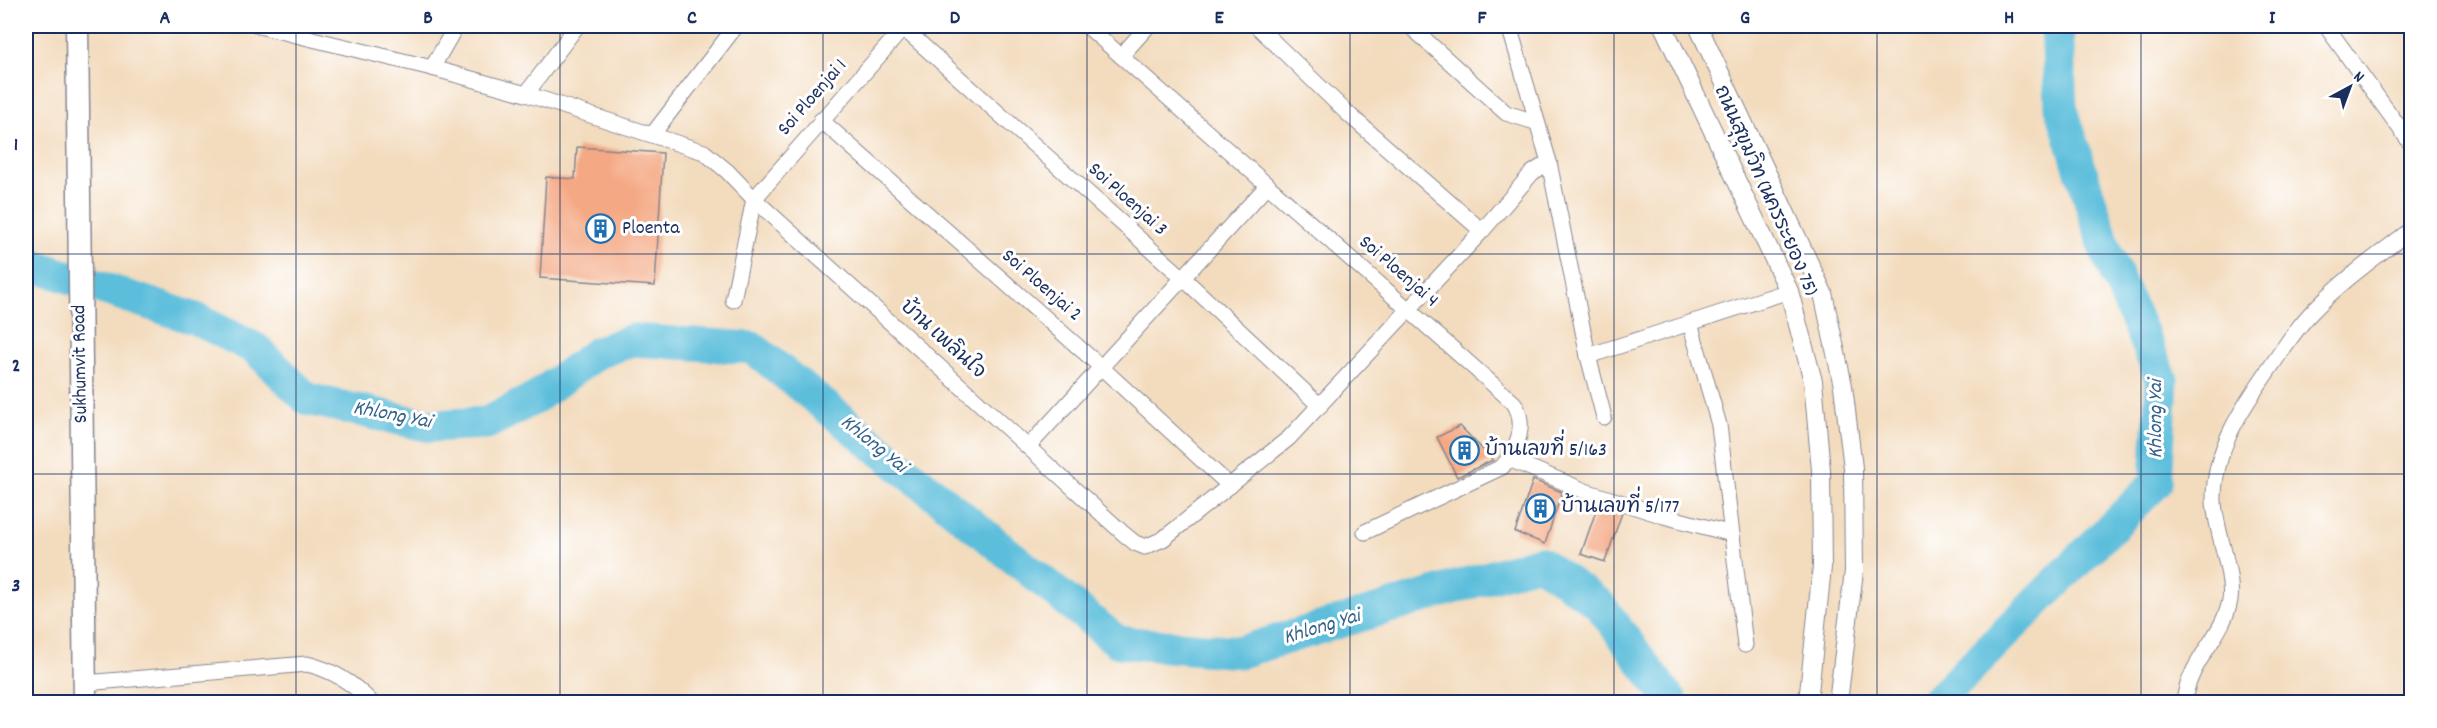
<svg xmlns="http://www.w3.org/2000/svg" width="2437" height="728" font-family="Dekko,'Playpen Sans Thai',sans-serif">
  <style>
    .lines { fill: none; stroke-linecap: round; stroke-linejoin: round }
    .river { stroke: #5cbedb; stroke-width: 33 }
    .building { fill: #f4a883 }
    .minor-casing { stroke: #87858e; stroke-width: 17 }
    .tertiary-casing { stroke: #87858e; stroke-width: 20 }
    .primary-casing { stroke: #87858e; stroke-width: 25 }
    .minor { stroke: #fff; stroke-width: 15 }
    .tertiary { stroke: #fff; stroke-width: 18 }
    .primary { stroke: #fff; stroke-width: 22 }
    .grid { fill: none; stroke: #1b2f5e; stroke-width: 1.5; stroke-opacity: 0.55 }
    .labels { text-anchor: middle; dominant-baseline: central; stroke-width: 6; stroke-linejoin: round; paint-order: stroke }
    .street-label { font-size: 20px; fill: #1b2f5e; stroke: #fff }
    .poi-label { font-size: 20px; fill: #1b2f5e; stroke: #fff; text-anchor: start }
    .water-label { font-size: 21px; font-style: italic; fill: #32618a; stroke: #fff }
    .neatline { fill: none; stroke: #1b2f5e; stroke-width: 2 }
    .grid-label { font-size: 20px; text-anchor: middle; font-weight: bold; fill: #1b2f5e }
  </style>
  <rect width="100%" height="100%" fill="#fff"/>
  <filter id="ink" filterUnits="userSpaceOnUse"><feTurbulence type="fractalNoise" baseFrequency=".0167" numOctaves="2"/><feDisplacementMap in="SourceGraphic" scale="12" xChannelSelector="R" yChannelSelector="G"/><feConvolveMatrix kernelMatrix="1 2 1 2 8 2 1 2 1" color-interpolation-filters="sRGB"/></filter>
  <filter id="wash" filterUnits="userSpaceOnUse"><feTurbulence type="fractalNoise" baseFrequency=".008" numOctaves="4" result="noise"/><feDisplacementMap in="SourceGraphic" scale="24" xChannelSelector="R" yChannelSelector="G"/><feGaussianBlur stdDeviation="1.35" result="paint"/><feColorMatrix in="noise" values="0 0 0 0 0 0 0 0 0 0 0 0 0 0 0 0 0 1.4 0 .05"/><feComposite in="paint" operator="in"/></filter>
  <g filter="url(#wash)">
    <rect width="100%" height="100%" fill="#f3dbbd"/>
    <g class="lines">
      <g class="river">
        <path d="M26 263 196 319 256 349 307 399 430 426 487 423 535 398 597 353 632 340 753 348 1118 642 1240 652 1539 562 1599 604 1672 702"/>
        <path d="M1936 702 2156 483 2162 380 2106 251 2061 107 2057 26"/>
      </g>
    </g>
    <g id="blocks">
      <g class="building">
        <path d="M577 147 663 153 655 286 540 278 546 177 575 179Z"/>
        <path d="M1460 426 1493 460 1457 477 1437 437Z"/>
        <path d="M1533 480 1562 492 1545 544 1515 532Z"/>
        <path d="M1598 505 1622 513 1605 562 1581 554Z"/>
      </g>
    </g>
  </g>
  <g filter="url(#ink)">
    <use href="#blocks" fill-opacity="0" stroke="#87858e" stroke-width="1.5"/>
    <g class="lines">
      <defs>
        <g id="minor">
          <path d="M259 26 432 68 526 94 704 152 727 171 754 199 1124 534 1135 543 1145 547 1163 539 1289 438 1482 231 1532 173 1549 162"/>
          <path d="M1087 26 1514 403C1527 424 1518 449 1502 467L1365 532"/>
          <path d="M1257 26 1346 112 1482 231"/>
          <path d="M1410 26 1506 113 1535 122"/>
          <path d="M1509 26 1549 162 1588 356 1604 417"/>
          <path d="M2326 26 2412 145"/>
          <path d="M903 28 1182 277 1320 406"/>
          <path d="M1121 56 1148 26"/>
          <path d="M432 68 456 26"/>
          <path d="M526 94 577 26"/>
          <path d="M821 120 1101 367 1230 486"/>
          <path d="M652 135 736 26"/>
          <path d="M733 300 754 199 905 26"/>
          <path d="M1690 323 1719 425 1745 645"/>
          <path d="M1588 356 1789 291"/>
          <path d="M1028 447 1268 185"/>
          <path d="M1509 459 1585 491 1664 516 1732 534"/>
          <path d="M85 683 307 664C333 670 353 683 371 702"/>
          <path d="M2184 702C2189 660 2224 636 2230 600 2234 574 2215 529 2214 501 2213 449 2244 405 2272 365 2284 347 2296 329 2310 314 2340 282 2377 256 2412 229"/>
        </g>
        <g id="tertiary">
          <path d="M1663 26 1789 291 1813 381 1821 470 1822 567 1808 702"/>
          <path d="M1698 26 1823 293 1843 386 1853 468 1854 571 1838 702"/>
        </g>
        <path id="primary" d="M77 26 85 702"/>
      </defs>
      <use href="#minor" class="minor-casing"/>
      <use href="#tertiary" class="tertiary-casing"/>
      <use href="#primary" class="primary-casing"/>
      <use href="#minor" class="minor"/>
      <use href="#tertiary" class="tertiary"/>
      <use href="#primary" class="primary"/>
    </g>
  </g>
  <path class="grid" d="M296 26V702M560 26V702M823 26V702M1087 26V702M1350 26V702M1614 26V702M1877 26V702M2141 26V702M26 254H2412M26 474H2412"/>
  <defs>
    <symbol id="building-ring" viewBox="-11 -11 22 22"><circle r="9.5" fill="#fff" stroke="#1f6fb2" stroke-width="1.5"/><path d="M-4-6H4V6H1V3H-1V6H-4ZM-2.5-4.3h1.7v1.8h-1.7ZM.8-4.3h1.7v1.8H.8ZM-2.5-1h1.7V.8h-1.7ZM.8-1h1.7V.8H.8Z" fill="#1f6fb2"/></symbol>
  </defs>
  <g fill-rule="evenodd">
    <use href="#building-ring" x="584" y="212" width="33" height="33"/>
    <use href="#building-ring" x="1448" y="434" width="33" height="33"/>
    <use href="#building-ring" x="1524" y="492" width="33" height="33"/>
  </g>
  <g class="labels">
    <g class="street-label">
      <text transform="translate(813 98) rotate(-49)">Soi Ploenjai 1</text>
      <text transform="translate(1765 191) rotate(66)">ถนนสุขุมวิท (นครระยอง 75)</text>
      <text transform="translate(1127 200) rotate(42)">Soi Ploenjai 3</text>
      <text transform="translate(1398 272) rotate(41)">Soi Ploenjai 4</text>
      <text transform="translate(1041 286) rotate(41)">Soi Ploenjai 2</text>
      <text transform="translate(942 340) rotate(42)">บ้าน เพลินใจ</text>
      <text transform="translate(81 364) rotate(-91)">Sukhumvit Road</text>
    </g>
    <g class="poi-label">
      <text x="622" y="229">Ploenta</text>
      <text x="1485" y="451">บ้านเลขที่ 5/163</text>
      <text x="1561" y="508">บ้านเลขที่ 5/177</text>
    </g>
    <g class="water-label">
      <text transform="translate(392 416) rotate(11)">Khlong Yai</text>
      <text transform="translate(2157 419) rotate(-90)">Khlong Yai</text>
      <text transform="translate(873 445) rotate(39)">Khlong Yai</text>
      <text transform="translate(1322 628) rotate(-17)">Khlong Yai</text>
    </g>
  </g>
  <rect width="2437" height="728" fill="none" stroke="#fff" stroke-width="66"/>
  <g transform="translate(2350 87) rotate(41)" stroke="#ffffff" stroke-width="4.5" paint-order="stroke">
  <path d="M0-4.5L10 22L0 15L-10 22Z" fill="#1b2f5e"/>
  <text y="-9" font-size="16" font-weight="bold" text-anchor="middle" fill="#1b2f5e">N</text>
  </g>
  <rect x="33" y="33" width="2371" height="662" class="neatline"/>
  <g class="grid-label">
    <text x="165" y="23">A</text>
    <text x="428" y="23">B</text>
    <text x="692" y="23">C</text>
    <text x="955" y="23">D</text>
    <text x="1219" y="23">E</text>
    <text x="1482" y="23">F</text>
    <text x="1745" y="23">G</text>
    <text x="2009" y="23">H</text>
    <text x="2272" y="23">I</text>
    <text x="16" y="150">1</text>
    <text x="16" y="371">2</text>
    <text x="16" y="591">3</text>
  </g>
</svg>
